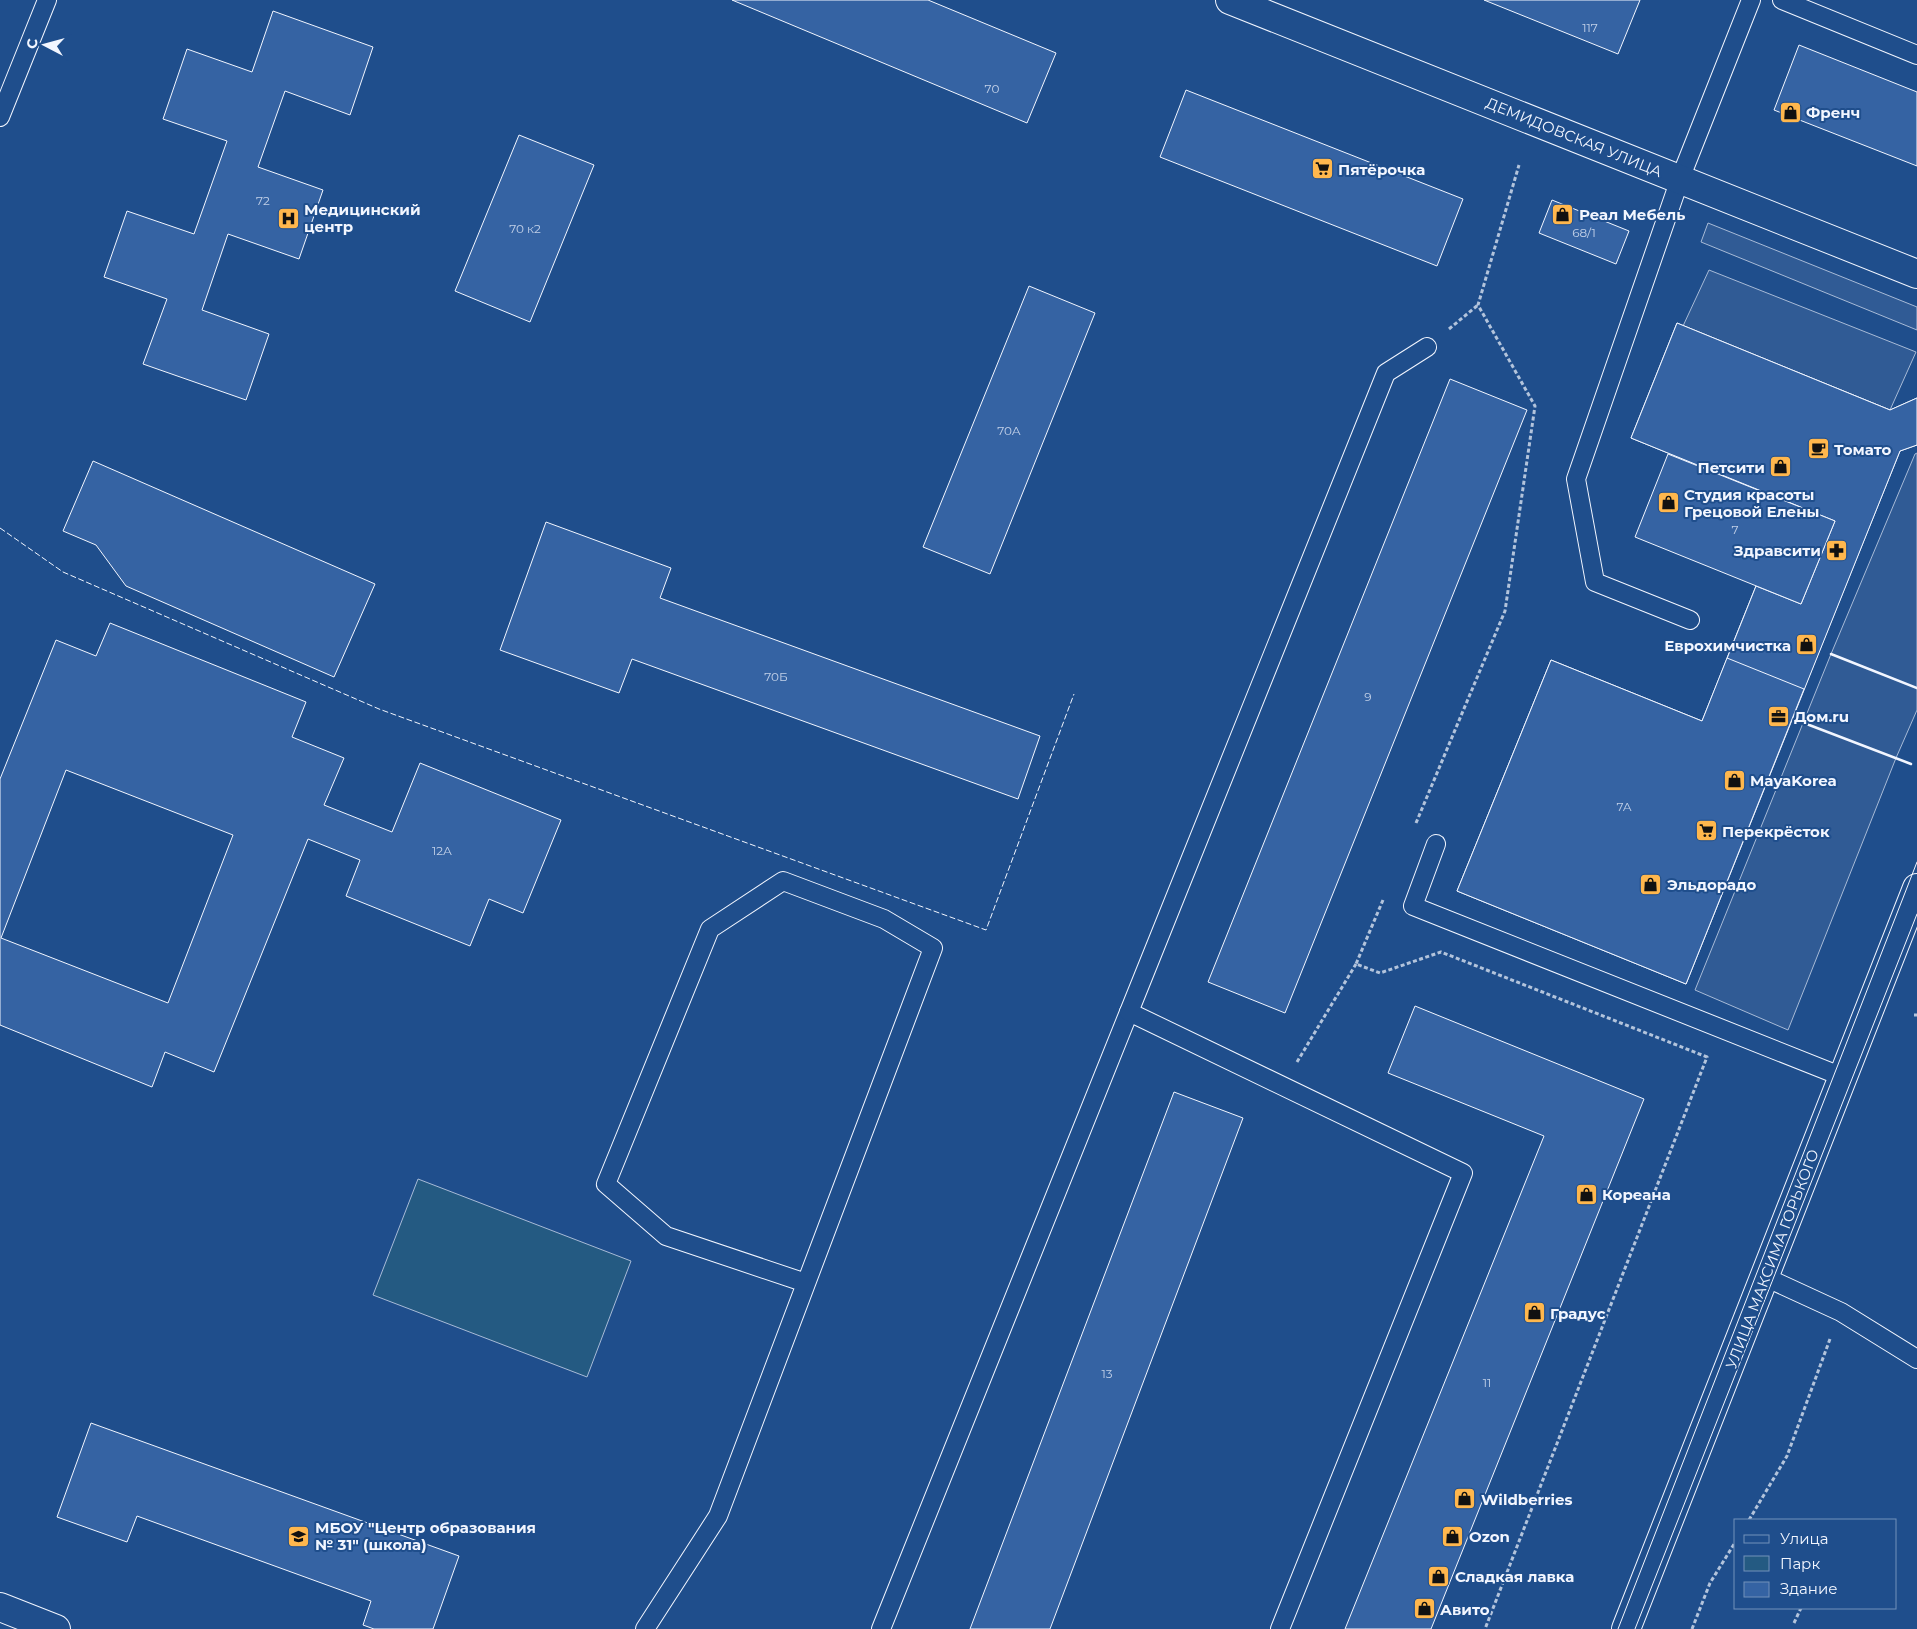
<svg xmlns="http://www.w3.org/2000/svg" width="1917" height="1629" font-family="Montserrat,sans-serif">
  <style>
    .green { fill: #245a82; stroke: #a8bbd7 }
    .parking { fill: #305b95; stroke: #a8bbd7 }
    .building { fill: #3563a3; stroke: #f2f6ff; fill-rule: evenodd }
    .lines { fill: none; stroke-linecap: round; stroke-linejoin: round }
    .service-casing { stroke: #f2f6ff; stroke-width: 20 }
    .minor-casing { stroke: #f2f6ff; stroke-width: 30 }
    .tertiary-casing { stroke: #f2f6ff; stroke-width: 30 }
    .secondary-casing { stroke: #f2f6ff; stroke-width: 30 }
    .path { stroke: #b3c4dc; stroke-width: 3; stroke-dasharray: 4 2.5; stroke-linecap: butt }
    .service { stroke: #1f4e8c; stroke-width: 18 }
    .minor { stroke: #1f4e8c; stroke-width: 28 }
    .tertiary { stroke: #1f4e8c; stroke-width: 28 }
    .secondary { stroke: #1f4e8c; stroke-width: 28 }
    .tram { stroke: #f2f6ff; stroke-width: 1 }
    .fence { stroke: #f2f6ff; stroke-width: 1; stroke-dasharray: 6 2.5; stroke-linecap: butt }
    .wall { stroke: #f2f6ff; stroke-width: 2.5 }
    .labels { text-anchor: middle; dominant-baseline: central; stroke-width: 4; stroke-linejoin: round; paint-order: stroke }
    .number-label { font-size: 12px; fill: #c3d1e8 }
    .poi-label { font-size: 15px; font-weight: bold; fill: #f2f6ff; stroke: #1f4e8c; text-anchor: start }
    .street-label { font-size: 15px; fill: #f2f6ff; stroke: #1f4e8c }
  </style>
  <rect width="100%" height="100%" fill="#1f4e8c"/>
  <path class="green" d="M418 1179 631 1261 587 1377 373 1295Z"/>
  <g class="parking">
    <path d="M1708 223 1917 307V330L1701 242Z"/>
    <path d="M1709 270 1916 352 1890 410 1683 326Z"/>
    <path d="M1917 453V710L1896 758 1788 1030 1695 990 1831 654 1915 454Z"/>
  </g>
  <g class="building">
    <path d="M732 0H928L1056 53 1027 123Z"/>
    <path d="M1484 0H1640L1618 54Z"/>
    <path d="M273 11 373 47 350 115 285 91 258 167 323 190 299 259 228 234 202 310 269 334 246 400 143 364 167 299 104 277 127 211 194 234 227 141 163 119 187 49 252 72Z"/>
    <path d="M1799 45 1917 92V166L1774 110Z"/>
    <path d="M1186 90 1463 199 1437 266 1160 157Z"/>
    <path d="M519 135 594 165 530 322 455 291Z"/>
    <path d="M1552 200 1629 231 1616 264 1539 233Z"/>
    <path d="M1029 286 1095 313 990 574 923 547Z"/>
    <path d="M1677 323 1890 410 1917 398V445L1900 451 1804 689 1727 658 1756 586 1801 604 1835 521 1631 438Z"/>
    <path d="M1677 323 1890 410 1917 398V445L1900 451 1686 984 1457 891 1551 660 1702 721 1756 586 1801 604 1835 521 1631 438Z"/>
    <path d="M1450 379 1527 410 1285 1013 1208 982Z"/>
    <path d="M1668 454 1835 521 1801 604 1635 537Z"/>
    <path d="M93 461 375 584 334 677 126 586 96 545 63 531Z"/>
    <path d="M546 522 671 568 660 598 1040 736 1018 799 632 659 619 693 500 650Z"/>
    <path d="M110 623 306 702 292 737 344 758 324 805 392 832 420 763 561 820 523 913 489 899 470 946 346 896 360 860 308 839 214 1072 165 1052 152 1087 0 1025V779L56 640 96 656ZM66 770 233 835 168 1003 1 938Z"/>
    <path d="M1727 658 1804 689 1686 984 1457 891 1551 660 1702 721Z"/>
    <path d="M1415 1006 1644 1099 1431 1629H1345L1544 1136 1388 1073Z"/>
    <path d="M1174 1092 1243 1118 1050 1629H970Z"/>
    <path d="M91 1423 459 1556 433 1629H374L363 1625 371 1601 137 1516 127 1542 57 1517Z"/>
  </g>
  <g class="lines">
    <defs>
      <g id="service">
        <path d="M1782 0 1917 55"/>
        <path d="M0 117 47 0"/>
        <path d="M1690 620 1595 582 1576 479 1680 179 1751 0"/>
        <path d="M1436 844 1413 906 1843 1077"/>
        <path d="M1765 1277 1841 1312 1917 1359"/>
        <path d="M645 1629 718 1516 933 948 884 919 783 881 710 929 606 1184 666 1236 806 1283"/>
        <path d="M881 1629 1129 1012"/>
        <path d="M1280 1629 1463 1173 1129 1012 1386 373 1427 347"/>
      </g>
      <path id="minor" d="M0 1607 56 1629"/>
      <path id="tertiary" d="M1230 0 1917 274"/>
      <path id="secondary" d="M1626 1629 1917 888"/>
    </defs>
    <use href="#service" class="service-casing"/>
    <use href="#minor" class="minor-casing"/>
    <use href="#tertiary" class="tertiary-casing"/>
    <use href="#secondary" class="secondary-casing"/>
    <g class="path">
      <path d="M1449 329 1478 305"/>
      <path d="M1416 823 1505 611 1535 406 1478 305 1519 165"/>
      <path d="M1383 900 1356 964 1380 973 1441 952 1707 1057 1485 1629"/>
      <path d="M1914 1015H1917"/>
      <path d="M1297 1062 1356 964"/>
      <path d="M1749 1520 1787 1456 1830 1339"/>
      <path d="M1794 1623 1801 1608"/>
      <path d="M1692 1629 1710 1583 1736 1541"/>
    </g>
    <use href="#service" class="service"/>
    <use href="#minor" class="minor"/>
    <use href="#tertiary" class="tertiary"/>
    <use href="#secondary" class="secondary"/>
    <g class="tram">
      <path d="M1618 1629 1917 862"/>
      <path d="M1635 1629 1917 914"/>
    </g>
    <path class="fence" d="M0 528 63 572 379 709 986 930 1074 694"/>
    <g class="wall">
      <path d="M1831 654 1917 688"/>
      <path d="M1804 723 1911 764"/>
    </g>
  </g>
  <defs>
    <symbol id="shop-square" viewBox="-11 -11 22 22"><rect x="-9" y="-9" width="18" height="18" rx="4" fill="#ffb74d" stroke="#1f4e8c"/><path d="M-5-2.5h2.3a2.7 3.5 0 0 1 5.4 0H5L5.5 6h-11ZM-1.5-2.5h3a1.5 2.3 0 0 0-3 0Z" fill="#111"/></symbol>
    <symbol id="supermarket-square" viewBox="-11 -11 22 22"><rect x="-9" y="-9" width="18" height="18" rx="4" fill="#ffb74d" stroke="#1f4e8c"/><path d="M-6-5.5h2.5l.6 2H6L4.5 2H-2.5L-4.4-4H-6ZM-1.5 3.2a1.3 1.3 0 1 0 .1 0ZM3 3.2a1.3 1.3 0 1 0 .1 0Z" fill="#111"/></symbol>
    <symbol id="hospital-square" viewBox="-11 -11 22 22"><rect x="-9" y="-9" width="18" height="18" rx="4" fill="#ffb74d" stroke="#1f4e8c"/><path d="M-5-5h3v3.5h4V-5h3V5h-3V1.5h-4V5h-3Z" fill="#111"/></symbol>
    <symbol id="cafe-square" viewBox="-11 -11 22 22"><rect x="-9" y="-9" width="18" height="18" rx="4" fill="#ffb74d" stroke="#1f4e8c"/><path d="M-5.5-4.5H6V0H3Q3 3.5 0 3.5H-2.5Q-5.5 3.5-5.5 0ZM3-3.2v2h1.7v-2ZM-6 4.5H4V6H-6Z" fill="#111"/></symbol>
    <symbol id="pharmacy-square" viewBox="-11 -11 22 22"><rect x="-9" y="-9" width="18" height="18" rx="4" fill="#ffb74d" stroke="#1f4e8c"/><path d="M-2-6h4v4h4v4h-4v4h-4v-4h-4v-4h4Z" fill="#111"/></symbol>
    <symbol id="office-square" viewBox="-11 -11 22 22"><rect x="-9" y="-9" width="18" height="18" rx="4" fill="#ffb74d" stroke="#1f4e8c"/><path d="M-6-3h4V-5.5h4V-3h4V5H-6ZM-1-4.5V-3h2v-1.5ZM-6 0V1H6V0Z" fill="#111"/></symbol>
    <symbol id="school-square" viewBox="-11 -11 22 22"><rect x="-9" y="-9" width="18" height="18" rx="4" fill="#ffb74d" stroke="#1f4e8c"/><path d="M0-5L7-2L0 1L-7-2ZM-4 1L0 2.5L4 1V4Q0 6-4 4Z" fill="#111"/></symbol>
  </defs>
  <g fill-rule="evenodd">
    <use href="#shop-square" x="1778" y="100" width="25" height="25"/>
    <use href="#supermarket-square" x="1310" y="156" width="25" height="25"/>
    <use href="#shop-square" x="1550" y="202" width="25" height="25"/>
    <use href="#hospital-square" x="276" y="206" width="25" height="25"/>
    <use href="#cafe-square" x="1806" y="436" width="25" height="25"/>
    <use href="#shop-square" x="1768" y="454" width="25" height="25"/>
    <use href="#shop-square" x="1656" y="490" width="25" height="25"/>
    <use href="#pharmacy-square" x="1824" y="538" width="25" height="25"/>
    <use href="#shop-square" x="1794" y="632" width="25" height="25"/>
    <use href="#office-square" x="1766" y="704" width="25" height="25"/>
    <use href="#shop-square" x="1722" y="768" width="25" height="25"/>
    <use href="#supermarket-square" x="1694" y="818" width="25" height="25"/>
    <use href="#shop-square" x="1638" y="872" width="25" height="25"/>
    <use href="#shop-square" x="1574" y="1182" width="25" height="25"/>
    <use href="#shop-square" x="1522" y="1300" width="25" height="25"/>
    <use href="#shop-square" x="1452" y="1486" width="25" height="25"/>
    <use href="#school-square" x="286" y="1524" width="25" height="25"/>
    <use href="#shop-square" x="1440" y="1524" width="25" height="25"/>
    <use href="#shop-square" x="1426" y="1564" width="25" height="25"/>
    <use href="#shop-square" x="1412" y="1596" width="25" height="25"/>
  </g>
  <g class="labels">
    <g class="number-label">
      <text x="1590" y="27">117</text>
      <text x="992" y="88">70</text>
      <text x="263" y="200">72</text>
      <text x="525" y="228">70 к2</text>
      <text x="1584" y="232">68/1</text>
      <text x="1009" y="430">70А</text>
      <text x="1735" y="529">7</text>
      <text x="776" y="676">70Б</text>
      <text x="1368" y="696">9</text>
      <text x="1624" y="806">7А</text>
      <text x="442" y="850">12А</text>
      <text x="1107" y="1373">13</text>
      <text x="1487" y="1382">11</text>
    </g>
    <g class="poi-label">
      <text x="1806" y="112">Френч</text>
      <text x="1338" y="169">Пятёрочка</text>
      <text x="304" y="209">Медицинский<tspan x="304" dy="17">центр</tspan></text>
      <text x="1579" y="214">Реал Мебель</text>
      <text x="1834" y="449">Томато</text>
      <text x="1765" y="467" text-anchor="end">Петсити</text>
      <text x="1684" y="494">Студия красоты<tspan x="1684" dy="17">Грецовой Елены</tspan></text>
      <text x="1821" y="550" text-anchor="end">Здравсити</text>
      <text x="1791" y="645" text-anchor="end">Еврохимчистка</text>
      <text x="1794" y="716">Дом.ru</text>
      <text x="1750" y="780">MayaKorea</text>
      <text x="1722" y="831">Перекрёсток</text>
      <text x="1667" y="884">Эльдорадо</text>
      <text x="1602" y="1194">Кореана</text>
      <text x="1550" y="1313">Градус</text>
      <text x="1481" y="1499">Wildberries</text>
      <text x="315" y="1527">МБОУ "Центр образования<tspan x="315" dy="17">№ 31" (школа)</tspan></text>
      <text x="1469" y="1536">Ozon</text>
      <text x="1455" y="1576">Сладкая лавка</text>
      <text x="1440" y="1609">Авито</text>
    </g>
    <g class="street-label">
      <text transform="translate(1574 137) rotate(22)">ДЕМИДОВСКАЯ УЛИЦА</text>
      <text transform="translate(1772 1259) rotate(-69)">УЛИЦА МАКСИМА ГОРЬКОГО</text>
    </g>
  </g>
  <rect x="1734" y="1519" width="162" height="90" fill="#1f4e8c" stroke="#7391ba"/>
  <rect x="1744" y="1535" width="25" height="8" fill="#1f4e8c" stroke="#7391ba"/>
  <text x="1780" y="1544" font-size="15" fill="#f2f6ff">Улица</text>
  <rect x="1744" y="1556" width="25" height="15" fill="#245a82" stroke="#7391ba"/>
  <text x="1780" y="1569" font-size="15" fill="#f2f6ff">Парк</text>
  <rect x="1744" y="1582" width="25" height="15" fill="#3563a3" stroke="#7391ba"/>
  <text x="1780" y="1594" font-size="15" fill="#f2f6ff">Здание</text>
  <g transform="translate(45 45) rotate(276)" stroke="#1f4e8c" stroke-width="4" paint-order="stroke">
  <path d="M0-4L9 19L0 12L-9 19Z" fill="#f2f6ff"/>
  <text y="-8" font-size="14" font-weight="bold" text-anchor="middle" fill="#f2f6ff">С</text>
  </g>
</svg>
